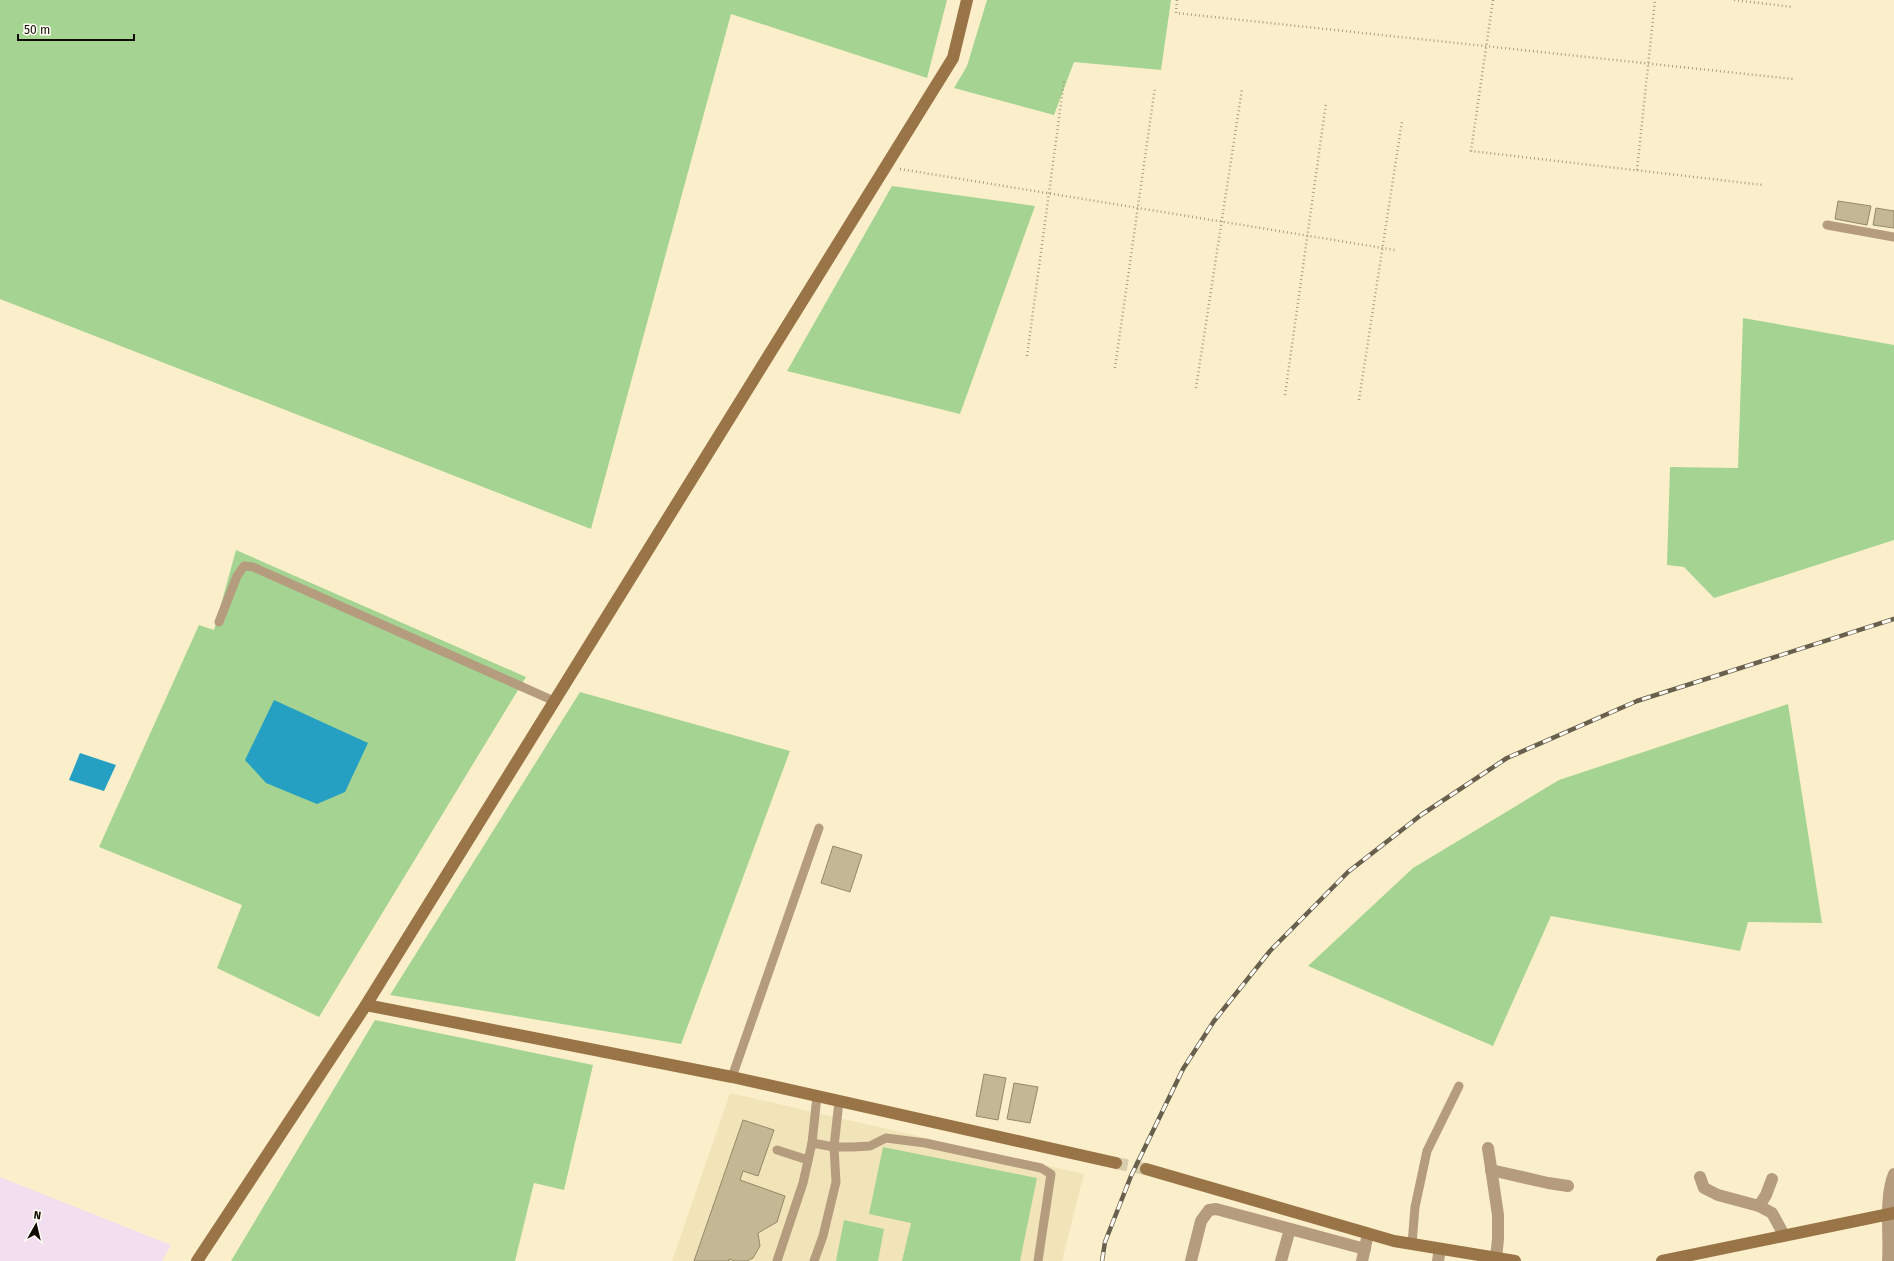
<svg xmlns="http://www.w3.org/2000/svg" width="1894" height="1261" font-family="'Fira Sans',sans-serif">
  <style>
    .built { fill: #f2e4b9 }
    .industrial { fill: #f2deee }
    .green { fill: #a5d492 }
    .water { fill: #25a0c2 }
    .building { fill: #c3b794; stroke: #948867 }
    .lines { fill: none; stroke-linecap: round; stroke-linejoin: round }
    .secondary-tunnel { stroke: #d8cdad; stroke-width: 12; stroke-dasharray: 12 6; stroke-linecap: butt }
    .path { stroke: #a79e83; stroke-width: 2.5; stroke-dasharray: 1 3; stroke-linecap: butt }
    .lane { stroke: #b69c7f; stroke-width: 9 }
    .street { stroke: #b69c7f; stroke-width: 12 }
    .secondary { stroke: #997447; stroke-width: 12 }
    .rail-casing { stroke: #68604d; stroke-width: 4.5 }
    .rail { stroke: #fffcf5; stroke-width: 3; stroke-dasharray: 9; stroke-linecap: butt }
  </style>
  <rect width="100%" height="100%" fill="#fbefcb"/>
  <path class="built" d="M730 1093 1084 1174 1062 1261H672Z"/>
  <path class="industrial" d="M0 1177 171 1245 162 1261H0Z"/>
  <g class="green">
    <path d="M0 0H947L927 78 731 14 591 529 0 299Z"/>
    <path d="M987 0H1171L1161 70 1074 62 1054 115 954 88 967 66Z"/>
    <path d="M892 186 1035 206 960 414 787 371Z"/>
    <path d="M1743 318 1894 345V540L1714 598 1684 567 1667 565 1670 467 1738 468Z"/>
    <path d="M236 550 526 677 319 1017 217 968 242 905 99 847 199 625 214 630Z"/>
    <path d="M580 692 790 751 681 1044 390 995Z"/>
    <path d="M1788 704 1822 923 1748 922 1740 951 1551 916 1493 1046 1308 966 1413 868 1559 780Z"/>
    <path d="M375 1020 593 1065 564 1190 534 1183 515 1261H231Z"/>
    <path d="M883 1147 1037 1178 1020 1261H902L911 1223 869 1214Z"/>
    <path d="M844 1220 884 1229 878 1261H836Z"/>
  </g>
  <g class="water">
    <path d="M274 700 368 743 345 792 317 804 266 783 245 760Z"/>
    <path d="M80 753 116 765 104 791 69 780Z"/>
  </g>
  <g class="building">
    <path d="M1838 201 1871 206 1867 225 1835 219Z"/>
    <path d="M1876 208 1894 211V228L1873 225Z"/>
    <path d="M833 846 862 855 850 892 821 883Z"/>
    <path d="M984 1074 1006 1078 998 1120 976 1116Z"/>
    <path d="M1014 1083 1038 1087 1030 1123 1007 1119Z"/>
    <path d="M743 1120 774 1130 758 1176 743 1171 740 1180 785 1196 777 1222 758 1233 760 1246 753 1258 747 1261H735L729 1259V1261H694Z"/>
  </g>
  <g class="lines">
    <path class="secondary-tunnel" d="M1116 1163 1146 1169"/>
    <g class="path">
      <path d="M1177 0 1176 13 1793 79"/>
      <path d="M1493 0 1471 151 1763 185"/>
      <path d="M1734 0 1793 7"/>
      <path d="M900 169 1395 250"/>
      <path d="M1637 170 1655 0"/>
      <path d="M1027 356 1064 81"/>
      <path d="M1115 368 1155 87"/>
      <path d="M1196 388 1242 89"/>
      <path d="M1285 395 1326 103"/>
      <path d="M1359 400 1402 121"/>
    </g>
    <g class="lane">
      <path d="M1827 225 1894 237"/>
      <path d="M219 622 237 576 244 566 253 567 554 701"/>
      <path d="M732 1077 819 828"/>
      <path d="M812 1143 834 1147H853L870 1146 886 1138 925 1143 1041 1168 1051 1174 1038 1261"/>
      <path d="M777 1150 808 1160"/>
      <path d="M1412 1244 1415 1207 1427 1151 1459 1086"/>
      <path d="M777 1261 803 1183 812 1143 817 1096"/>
      <path d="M814 1261 823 1236 836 1182 834 1147 839 1101"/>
    </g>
    <g class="street">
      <path d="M1488 1148 1498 1215V1239L1496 1258"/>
      <path d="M1491 1170 1548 1183 1568 1186"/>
      <path d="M1700 1177 1704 1188 1718 1195 1759 1206 1772 1213 1784 1235"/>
      <path d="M1759 1206 1766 1195 1772 1179"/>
      <path d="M1191 1261 1201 1221 1209 1210 1216 1209 1365 1249"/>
      <path d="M1281 1261 1290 1229"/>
      <path d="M1362 1261 1368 1234"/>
      <path d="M1438 1261 1440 1249"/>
      <path d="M1888 1261C1890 1234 1884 1199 1894 1174"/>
    </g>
    <g class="secondary">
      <path d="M366 1005 732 1077 1116 1163"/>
      <path d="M1146 1169 1394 1241 1515 1261"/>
      <path d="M197 1261 366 1005 953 58 967 0"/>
      <path d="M1662 1261 1894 1213"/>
    </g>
    <defs>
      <path id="rail" d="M1102 1261 1105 1242 1131 1176 1183 1069 1214 1021 1270 951 1348 872 1421 815 1507 758 1637 701 1894 619"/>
    </defs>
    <use href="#rail" class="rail-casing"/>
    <use href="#rail" class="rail"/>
  </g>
  <g transform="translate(36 1225) rotate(8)" stroke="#fffcf5" stroke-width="3" paint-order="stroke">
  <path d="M0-3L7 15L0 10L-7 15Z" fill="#110c02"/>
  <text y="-6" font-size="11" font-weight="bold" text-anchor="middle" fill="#110c02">N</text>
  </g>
  <path d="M18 34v6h116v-6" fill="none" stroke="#110c02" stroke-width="2"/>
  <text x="24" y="34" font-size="12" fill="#110c02" stroke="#fffcf5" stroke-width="3" paint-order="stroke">50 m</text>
</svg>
